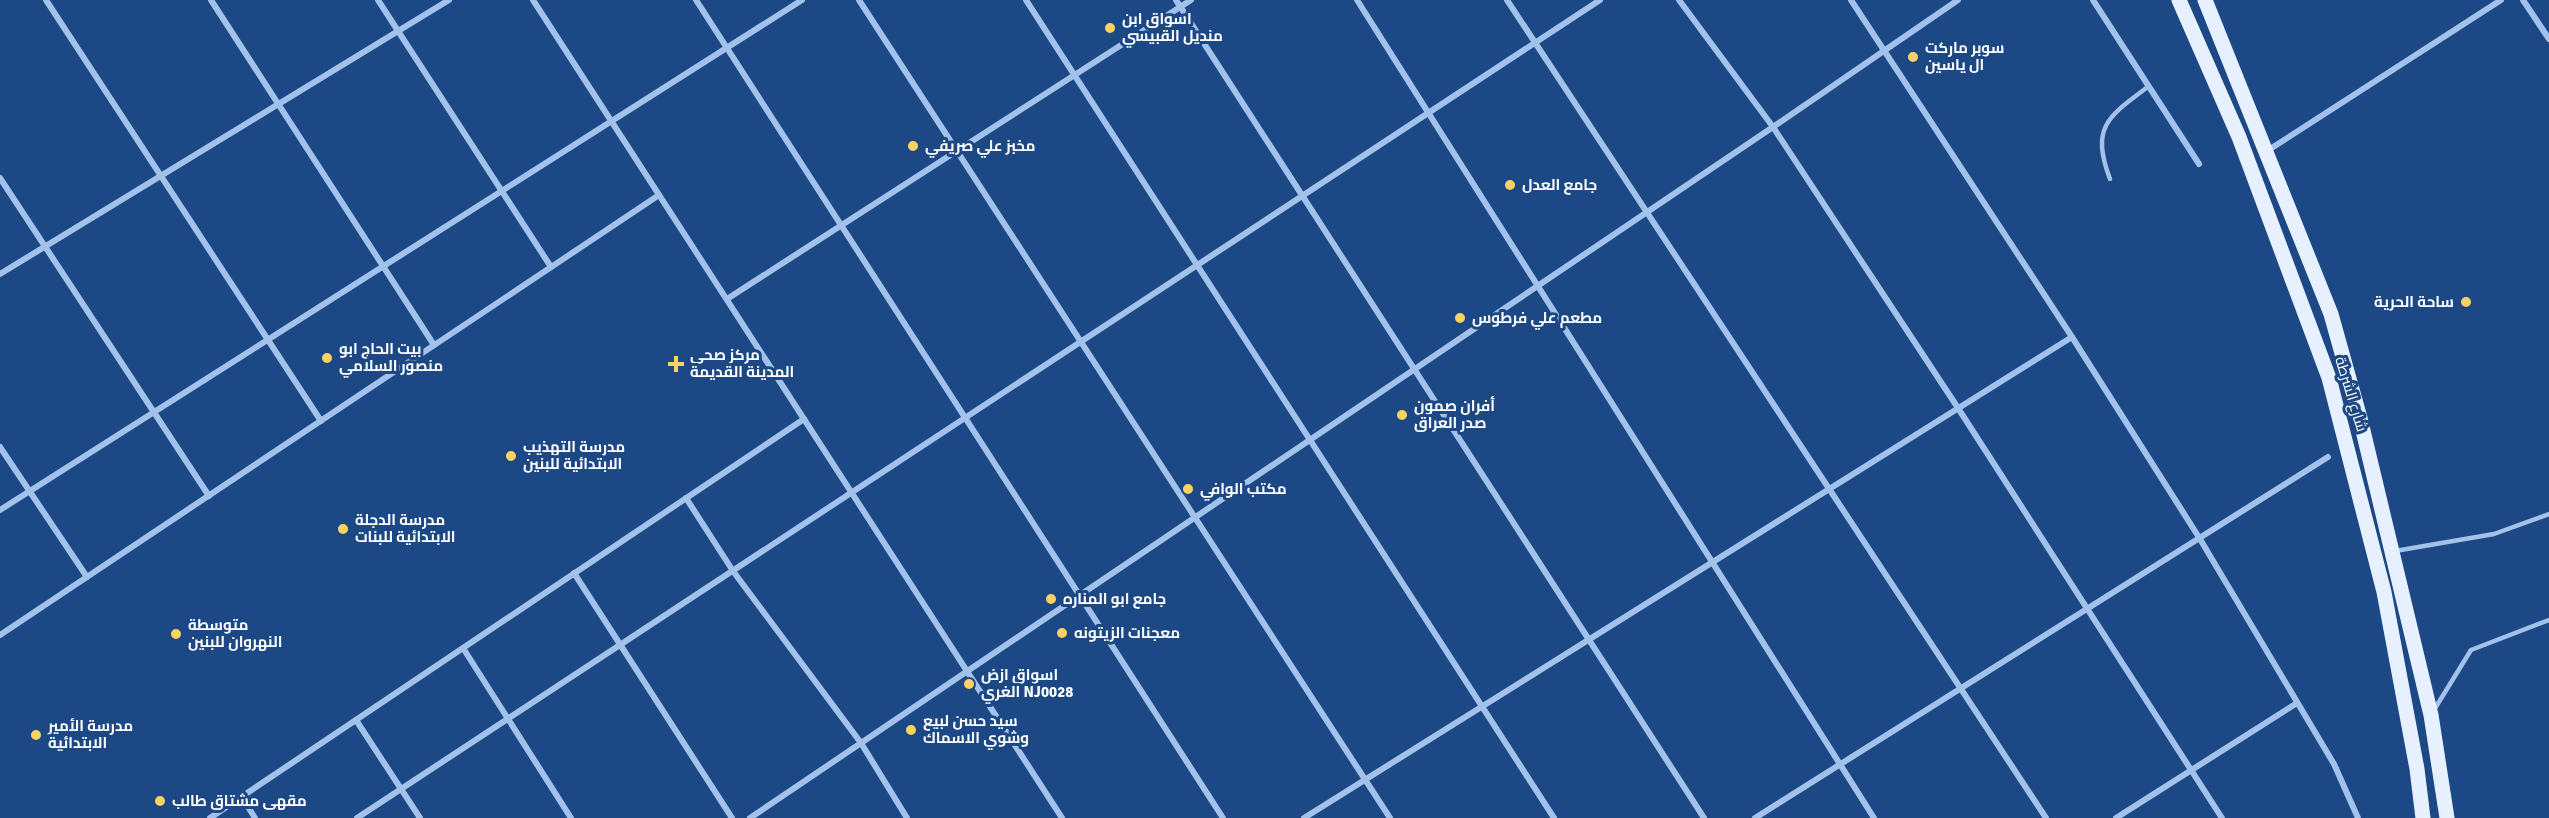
<svg xmlns="http://www.w3.org/2000/svg" width="2549" height="818" font-family="Signika,Cairo,sans-serif">
  <style>
    .lines { fill: none; stroke-linecap: round; stroke-linejoin: round }
    .service { stroke: #a3c2eb; stroke-width: 4.5 }
    .minor { stroke: #a3c2eb; stroke-width: 6 }
    .primary { stroke: #e7f0ff; stroke-width: 15 }
    .poi-dot { fill: #fcd260; stroke: #1c4885; stroke-width: 2 }
    .labels { text-anchor: middle; dominant-baseline: central; stroke-width: 6; stroke-linejoin: round; paint-order: stroke }
    .poi-label { font-size: 15px; font-weight: bold; fill: #fff; stroke: #1c4885; text-anchor: start }
    .street-label { font-size: 15px; fill: #fff; stroke: #1c4885 }
  </style>
  <rect width="100%" height="100%" fill="#1c4885"/>
  <g class="lines">
    <g class="service">
      <path d="M2110 179C2090 126 2109 116 2149 86"/>
      <path d="M2395 551 2494 534 2549 514"/>
      <path d="M2434 710 2471 650 2549 620"/>
    </g>
    <g class="minor">
      <path d="M46 0 321 421"/>
      <path d="M211 0 434 345"/>
      <path d="M378 0 551 267"/>
      <path d="M533 0 1062 818"/>
      <path d="M696 0 1223 818"/>
      <path d="M859 0 1390 818"/>
      <path d="M1026 0 1554 818"/>
      <path d="M1176 0 1704 818"/>
      <path d="M1357 0 1874 818"/>
      <path d="M1507 0 2046 818"/>
      <path d="M1679 0 1773 127 1958 408 2222 818"/>
      <path d="M1851 0 2072 337 2200 539 2334 764 2358 818"/>
      <path d="M2093 0 2199 164"/>
      <path d="M2523 0 2549 39"/>
      <path d="M2267 151 2501 0"/>
      <path d="M0 178 209 496"/>
      <path d="M0 274 449 0"/>
      <path d="M727 299 1191 0"/>
      <path d="M0 447 87 577"/>
      <path d="M686 498 733 571 861 743 907 818"/>
      <path d="M0 510 802 0"/>
      <path d="M574 573 732 818"/>
      <path d="M0 635 659 195"/>
      <path d="M463 648 571 818"/>
      <path d="M356 720 420 818"/>
      <path d="M242 797 255 818"/>
      <path d="M210 818 804 419"/>
      <path d="M357 818 1600 0"/>
      <path d="M750 818 1773 127 1958 0"/>
      <path d="M1304 818 2072 337"/>
      <path d="M1755 818 2328 457"/>
      <path d="M2116 818 2297 703"/>
    </g>
    <g class="primary">
      <path d="M2179 0 2239 137 2329 378 2384 592 2417 769 2423 818"/>
      <path d="M2205 0 2331 314 2360 418 2431 715 2447 818"/>
    </g>
  </g>
  <g class="poi-dot">
    <circle cx="1110" cy="28" r="6"/>
    <circle cx="1913" cy="57" r="6"/>
    <circle cx="913" cy="146" r="6"/>
    <circle cx="1510" cy="185" r="6"/>
    <circle cx="2466" cy="302" r="6"/>
    <circle cx="1460" cy="318" r="6"/>
    <circle cx="327" cy="358" r="6"/>
    <path d="M673 355h6v6h6v6h-6v6h-6v-6h-6v-6h6z"/>
    <circle cx="1402" cy="415" r="6"/>
    <circle cx="511" cy="456" r="6"/>
    <circle cx="1188" cy="489" r="6"/>
    <circle cx="343" cy="529" r="6"/>
    <circle cx="1051" cy="599" r="6"/>
    <circle cx="1062" cy="633" r="6"/>
    <circle cx="176" cy="634" r="6"/>
    <circle cx="969" cy="684" r="6"/>
    <circle cx="911" cy="730" r="6"/>
    <circle cx="36" cy="735" r="6"/>
    <circle cx="160" cy="801" r="6"/>
  </g>
  <g class="labels">
    <g class="poi-label">
      <text x="1122" y="19">اسواق ابن<tspan x="1122" dy="17">منديل القبيسي</tspan></text>
      <text x="1925" y="48">سوبر ماركت<tspan x="1925" dy="17">ال ياسين</tspan></text>
      <text x="925" y="146">مخبز علي صريفي</text>
      <text x="1522" y="185">جامع العدل</text>
      <text x="2454" y="302" text-anchor="end">ساحة الحرية</text>
      <text x="1472" y="318">مطعم علي فرطوس</text>
      <text x="339" y="349">بيت الحاج ابو<tspan x="339" dy="17">منصور السلامي</tspan></text>
      <text x="690" y="355">مركز صحي<tspan x="690" dy="17">المدينة القديمة</tspan></text>
      <text x="1414" y="406">أفران صمون<tspan x="1414" dy="17">صدر العراق</tspan></text>
      <text x="523" y="447">مدرسة التهذيب<tspan x="523" dy="17">الابتدائية للبنين</tspan></text>
      <text x="1200" y="489">مكتب الوافي</text>
      <text x="355" y="520">مدرسة الدجلة<tspan x="355" dy="17">الابتدائية للبنات</tspan></text>
      <text x="1063" y="599">جامع ابو المناره</text>
      <text x="188" y="625">متوسطة<tspan x="188" dy="17">النهروان للبنين</tspan></text>
      <text x="1074" y="633">معجنات الزيتونه</text>
      <text x="981" y="675">اسواق ازض<tspan x="981" dy="17">الغري NJ0028</tspan></text>
      <text x="923" y="721">سيد حسن لبيع<tspan x="923" dy="17">وشوي الاسماك</tspan></text>
      <text x="48" y="726">مدرسة الأمير<tspan x="48" dy="17">الابتدائية</tspan></text>
      <text x="172" y="801">مقهى مشتاق طالب</text>
    </g>
    <g class="street-label">
      <text transform="translate(2351 394) rotate(73)">شارع الشرطة</text>
    </g>
  </g>
</svg>
